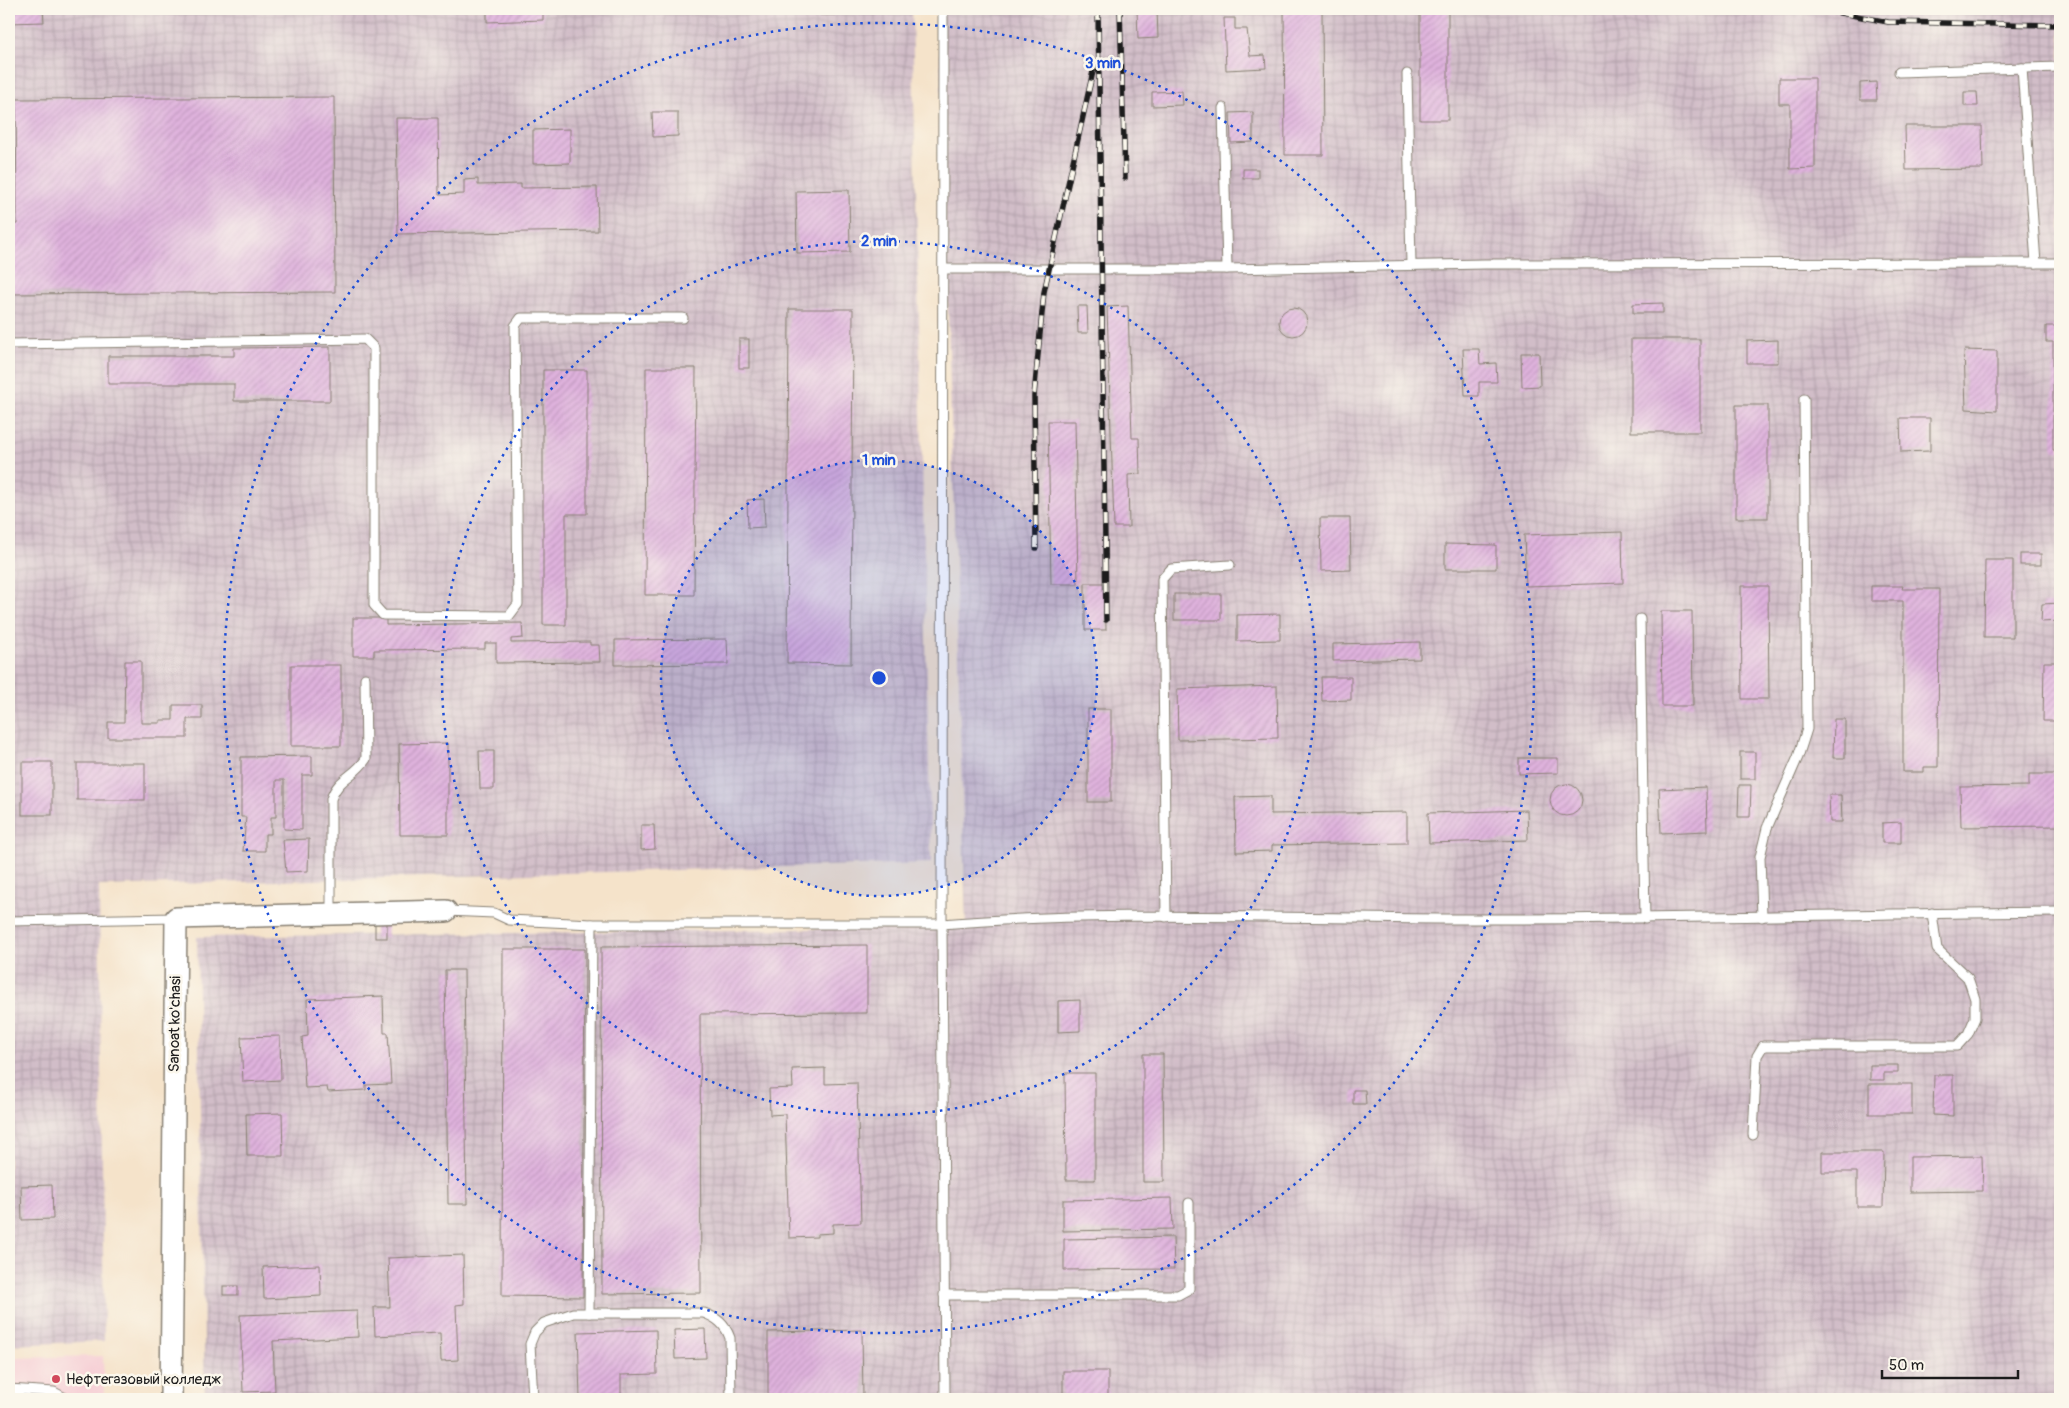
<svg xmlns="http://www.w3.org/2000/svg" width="2069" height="1408" font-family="Pangolin,sans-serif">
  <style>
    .built { fill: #f6cfd5 }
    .industrial { fill: url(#industrial-grid) }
    .building { fill: url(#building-hatch) }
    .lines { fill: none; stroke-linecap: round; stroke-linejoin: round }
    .service-casing { stroke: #888073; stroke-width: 11 }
    .tertiary-casing { stroke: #888073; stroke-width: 24 }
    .service { stroke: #fff; stroke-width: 9 }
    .tertiary { stroke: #fff; stroke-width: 21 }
    .rail-casing { stroke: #1c1c1c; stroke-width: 5.5 }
    .rail { stroke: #fbf7ec; stroke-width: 4; stroke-dasharray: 11; stroke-linecap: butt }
    .ring { fill: none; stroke: #1d4ed8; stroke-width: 2.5; stroke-dasharray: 2.5 5 }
    .poi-dot { fill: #d1495b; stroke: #fbf7ec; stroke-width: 2 }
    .labels { text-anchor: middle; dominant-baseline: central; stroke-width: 5; stroke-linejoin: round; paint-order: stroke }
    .street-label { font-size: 15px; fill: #1c1c1c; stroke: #fbf7ec }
    .poi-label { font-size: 15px; fill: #1c1c1c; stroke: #fbf7ec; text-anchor: start }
    .centre { fill: #1d4ed8; stroke: #fbf7ec; stroke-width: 2.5 }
    .ring-label { font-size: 15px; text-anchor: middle; font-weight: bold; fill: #1d4ed8; stroke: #fbf7ec; stroke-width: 5; stroke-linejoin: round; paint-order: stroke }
  </style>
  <defs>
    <pattern id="industrial-grid" width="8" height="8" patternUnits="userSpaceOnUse" patternTransform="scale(1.25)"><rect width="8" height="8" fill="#d1bdc8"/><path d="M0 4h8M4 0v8" fill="none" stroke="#b3a2ab"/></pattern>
    <pattern id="building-hatch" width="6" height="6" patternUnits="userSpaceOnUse" patternTransform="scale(1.25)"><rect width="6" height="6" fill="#dfb2dd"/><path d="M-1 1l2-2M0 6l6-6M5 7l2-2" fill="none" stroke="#bf98bd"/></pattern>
  </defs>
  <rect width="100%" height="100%" fill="#fbf7ec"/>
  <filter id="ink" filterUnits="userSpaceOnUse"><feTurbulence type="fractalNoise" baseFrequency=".02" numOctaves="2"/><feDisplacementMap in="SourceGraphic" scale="10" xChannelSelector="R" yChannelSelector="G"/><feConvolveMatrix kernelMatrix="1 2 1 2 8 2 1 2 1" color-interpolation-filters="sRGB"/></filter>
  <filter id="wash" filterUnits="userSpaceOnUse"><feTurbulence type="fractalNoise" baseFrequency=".0096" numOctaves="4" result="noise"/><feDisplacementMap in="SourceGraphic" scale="20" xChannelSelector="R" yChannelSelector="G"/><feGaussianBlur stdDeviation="1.12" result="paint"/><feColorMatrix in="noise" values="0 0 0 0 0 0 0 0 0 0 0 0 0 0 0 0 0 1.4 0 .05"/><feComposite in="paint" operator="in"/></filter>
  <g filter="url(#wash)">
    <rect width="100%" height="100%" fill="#f5e3ca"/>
    <path class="built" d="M103 1356 104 1399H9V1358Z"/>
    <g class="industrial">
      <path d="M9 9H912L931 863 99 886 104 1341 9 1345Z"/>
      <path d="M939 9H2060V1399H205L197 937 966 927Z"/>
    </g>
    <g id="blocks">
      <g class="building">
        <path d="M9 9H43L44 22 9 23Z"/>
        <path d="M487 9H543V20L487 22Z"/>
        <path d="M819 9H836V15H820Z"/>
        <path d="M1137 9H1157L1158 38 1138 39Z"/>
        <path d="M1284 9H1322L1323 155H1285Z"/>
        <rect x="1420" y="9" width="28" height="111"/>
        <path d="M1224 18H1235V29H1247L1250 56 1265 55 1266 68 1226 70Z"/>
        <path d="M1779 78H1815V168L1790 169V104H1779Z"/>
        <path d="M1876 82 1877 100H1860V83Z"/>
        <path d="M1182 91 1183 105 1152 106V92Z"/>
        <path d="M1964 92H1977L1978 106H1964Z"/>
        <path d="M334 97 335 292 9 294V225L17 224 16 99Z"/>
        <path d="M652 112H678V136L653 137Z"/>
        <path d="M1253 112V142L1231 143 1230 113Z"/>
        <path d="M396 118H438L439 195 464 194V180L478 179V185L521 184V188L597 187 598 231 398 234Z"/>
        <path d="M1905 126H1982L1983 169 1906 170Z"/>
        <path d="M570 129V163L533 164V130Z"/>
        <rect x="1243" y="169" width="15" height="9"/>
        <path d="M849 190 850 252 797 253 796 191Z"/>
        <path d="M1663 303V313H1633V304Z"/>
        <path d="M1077 306H1087L1088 333H1078Z"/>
        <path d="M1128 306 1132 438H1139L1140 474 1128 475 1129 527H1114L1107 307Z"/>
        <circle cx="1293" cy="322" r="14"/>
        <path d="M789 309H853L851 664 787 663Z"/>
        <path d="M2046 326H2060V450H2053V342H2046Z"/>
        <rect x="739" y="339" width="10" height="29"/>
        <rect x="1631" y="339" width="69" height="93"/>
        <path d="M1778 340V363H1747V341Z"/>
        <path d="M330 347V401H234V384H108V356H234V348Z"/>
        <path d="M1463 349H1479L1480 364 1496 363 1497 382H1479V396H1465Z"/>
        <path d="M1964 350 1997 351V411L1966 409Z"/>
        <path d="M1521 353H1539L1540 386 1522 387Z"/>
        <path d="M646 368H696L694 595H645Z"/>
        <path d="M543 370H587V514H566V625H543Z"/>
        <rect x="1736" y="405" width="32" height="113"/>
        <path d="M1900 418H1930V451L1901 452Z"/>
        <path d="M1048 421H1075L1078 584H1051Z"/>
        <path d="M764 499 765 527 748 528 747 500Z"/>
        <path d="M1320 518H1350L1351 570 1321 571Z"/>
        <path d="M1622 532 1623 583 1526 586 1524 535Z"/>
        <path d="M1445 544 1496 545V569H1445Z"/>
        <rect x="2020" y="554" width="21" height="11"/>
        <path d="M1985 560H2013V637H1984Z"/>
        <path d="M1085 583H1105L1106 630H1085Z"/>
        <path d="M1741 586H1768L1769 699H1742Z"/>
        <path d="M1871 586H1903L1902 589H1939L1938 767H1924V772H1903V601H1871Z"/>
        <rect x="1174" y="594" width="47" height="26"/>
        <path d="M2060 603V621L2041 622 2042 604Z"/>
        <path d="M1661 611H1692L1693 706H1662Z"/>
        <path d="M1280 614V640L1237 641V615Z"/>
        <path d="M353 618H386V625L522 623 523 638 511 639V643L590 642V645H599L600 662 496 663V643H485V649L374 650V656H353Z"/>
        <path d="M727 639 728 664 615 665V640Z"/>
        <path d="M1420 642V659L1333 661V644Z"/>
        <path d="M125 661H141V723H160V720H173V705H202V719H187V738H108V722H124Z"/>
        <path d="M2044 662H2060V721H2043Z"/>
        <rect x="291" y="665" width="50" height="81"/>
        <path d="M1321 677H1351V700L1322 701Z"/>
        <path d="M1277 686 1278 738 1178 740 1177 689Z"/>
        <rect x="1088" y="709" width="23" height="93"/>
        <path d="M1834 719H1845V758H1833Z"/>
        <path d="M448 743V835H400L399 744Z"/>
        <path d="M479 751H494V789H480Z"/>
        <rect x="1740" y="752" width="15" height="27"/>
        <path d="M312 756V775H302V830L284 829V780H276V817H271V834H265V851H243L246 817H241V757Z"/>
        <path d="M1519 758H1558V773L1519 774Z"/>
        <rect x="22" y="762" width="30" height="53"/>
        <rect x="77" y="763" width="68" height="37"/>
        <path d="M2029 774H2060V826L1961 827 1960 787 2029 786Z"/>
        <circle cx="1566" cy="800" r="16"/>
        <path d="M1739 785H1751L1750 817H1738Z"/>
        <path d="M1706 787 1707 831 1661 833 1659 789Z"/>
        <path d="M1829 795H1841L1842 822H1830Z"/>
        <path d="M1271 796V814L1407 812V843L1272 845V851L1236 852 1235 797Z"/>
        <path d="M1527 810 1528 840 1429 843 1428 813Z"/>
        <path d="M1901 822V843H1882V823Z"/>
        <path d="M641 825H654L655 849 641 850Z"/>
        <path d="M309 839 308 871 286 872 283 840Z"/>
        <rect x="375" y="923" width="12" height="15"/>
        <path d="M867 945V1013L700 1014 701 1293 602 1294 601 947Z"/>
        <path d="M503 949H585L583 1297 502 1296Z"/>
        <path d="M445 970H464L467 1204H448Z"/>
        <path d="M383 996 384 1033H388L391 1084 366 1085V1090L328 1092 327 1087 305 1088 302 1037 308 1036 307 999Z"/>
        <path d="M1080 1000V1031L1058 1032V1001Z"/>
        <path d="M280 1036 281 1080 243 1082 241 1037Z"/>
        <path d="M1143 1054H1163L1164 1182H1143Z"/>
        <path d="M1870 1065H1898V1073H1884V1080H1870Z"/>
        <path d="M825 1068V1084L857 1083 861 1223 833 1224V1233L817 1234V1237L789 1238 785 1114 770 1115 769 1089 793 1088 792 1069Z"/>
        <path d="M1065 1073H1095V1180H1066Z"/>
        <path d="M1934 1075H1953V1116L1933 1115Z"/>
        <rect x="1869" y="1084" width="43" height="30"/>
        <path d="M1353 1090H1365L1366 1104H1353Z"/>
        <path d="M282 1113 283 1156H247L246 1114Z"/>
        <path d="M1822 1152H1884L1883 1207H1857V1172H1822Z"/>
        <path d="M1982 1156 1983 1191 1910 1192V1157Z"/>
        <path d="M52 1185 53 1219 22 1220 21 1186Z"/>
        <path d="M1172 1198 1173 1229 1063 1231V1200Z"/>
        <path d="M1173 1237 1174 1269 1064 1270V1239Z"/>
        <path d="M463 1255 464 1304 456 1305 458 1360 441 1361 440 1333 375 1336 374 1307H390L388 1258Z"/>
        <path d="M320 1265 321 1296 264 1299 263 1267Z"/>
        <rect x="223" y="1286" width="15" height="9"/>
        <path d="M357 1311 358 1337 273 1341 275 1391 243 1392 240 1315Z"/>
        <path d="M705 1329 706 1358 675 1359 674 1330Z"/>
        <path d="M656 1330 657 1374 621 1375V1399H580L578 1332Z"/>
        <path d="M862 1330 863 1399H768V1332Z"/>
        <rect x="1063" y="1371" width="45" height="28"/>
      </g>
    </g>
  </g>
  <g filter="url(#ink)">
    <use href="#blocks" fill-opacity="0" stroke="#888073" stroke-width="1"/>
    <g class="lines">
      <defs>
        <g id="service">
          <path d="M943 9 942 924 945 1399"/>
          <path d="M2022 68 2036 263"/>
          <path d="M1899 72 2060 67"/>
          <path d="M1407 74 1411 265"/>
          <path d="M1223 108 1227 269"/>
          <path d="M943 269H1227L1485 264 2060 263"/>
          <path d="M9 344 365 339 374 348V605L383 615 509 616 518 604 515 326 521 318H683"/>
          <path d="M1640 619 1645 919"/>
          <path d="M446 911 494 913 509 920 592 924H942C1111 910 1283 919 1453 919 1656 920 1858 913 2060 912"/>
          <path d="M331 914V799C338 778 354 777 366 759L365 678"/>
          <path d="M1166 917 1162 579 1171 569 1230 565"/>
          <path d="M1762 917 1760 857 1767 828 1798 757 1807 729 1804 399"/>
          <path d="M9 921 176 918"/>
          <path d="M1753 1135 1757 1056 1763 1046H1957L1968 1034 1975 1018V999L1968 978 1937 949 1932 913"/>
          <path d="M944 1295H1178L1189 1289V1203"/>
          <path d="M589 1313 592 924"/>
          <path d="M9 1389 54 1392 67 1399"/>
          <path d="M533 1399 530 1344 535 1332 544 1323 573 1313H704C717 1318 725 1324 730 1338L731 1399"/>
        </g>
        <path id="tertiary" d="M171 1399 176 918 446 911"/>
      </defs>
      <use href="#service" class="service-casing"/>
      <use href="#tertiary" class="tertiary-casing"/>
      <use href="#service" class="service"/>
      <use href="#tertiary" class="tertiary"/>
      <defs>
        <g id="rail">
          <path d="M1098 9 1106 620"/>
          <path d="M1120 9 1125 178"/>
          <path d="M1820 9 1888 22 2060 25"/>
          <path d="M1036 548 1034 396 1044 292 1094 67"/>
        </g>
      </defs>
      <use href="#rail" class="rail-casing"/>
      <use href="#rail" class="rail"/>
    </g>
  </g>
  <circle cx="879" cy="678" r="218" fill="#1d4ed8" fill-opacity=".12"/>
  <g class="ring">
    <circle cx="879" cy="678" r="218"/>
    <circle cx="879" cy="678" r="437"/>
    <circle cx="879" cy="678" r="655"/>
  </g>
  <circle class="poi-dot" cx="56" cy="1379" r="5"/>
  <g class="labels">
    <g class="street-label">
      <text transform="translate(175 1024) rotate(-89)">Sanoat ko'chasi</text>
    </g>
    <g class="poi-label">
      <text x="66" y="1379">Нефтегазовый колледж</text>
    </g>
  </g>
  <circle cx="879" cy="678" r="8" class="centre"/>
  <g class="ring-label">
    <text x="1103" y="68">3 min</text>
    <text x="879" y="246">2 min</text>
    <text x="879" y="465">1 min</text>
  </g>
  <rect width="2069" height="1408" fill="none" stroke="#fbf7ec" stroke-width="30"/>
  <path d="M1882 1370v8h136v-8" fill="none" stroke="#1c1c1c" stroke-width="2.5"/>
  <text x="1889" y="1370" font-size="15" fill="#1c1c1c" stroke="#fbf7ec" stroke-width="4" paint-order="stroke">50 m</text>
</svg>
